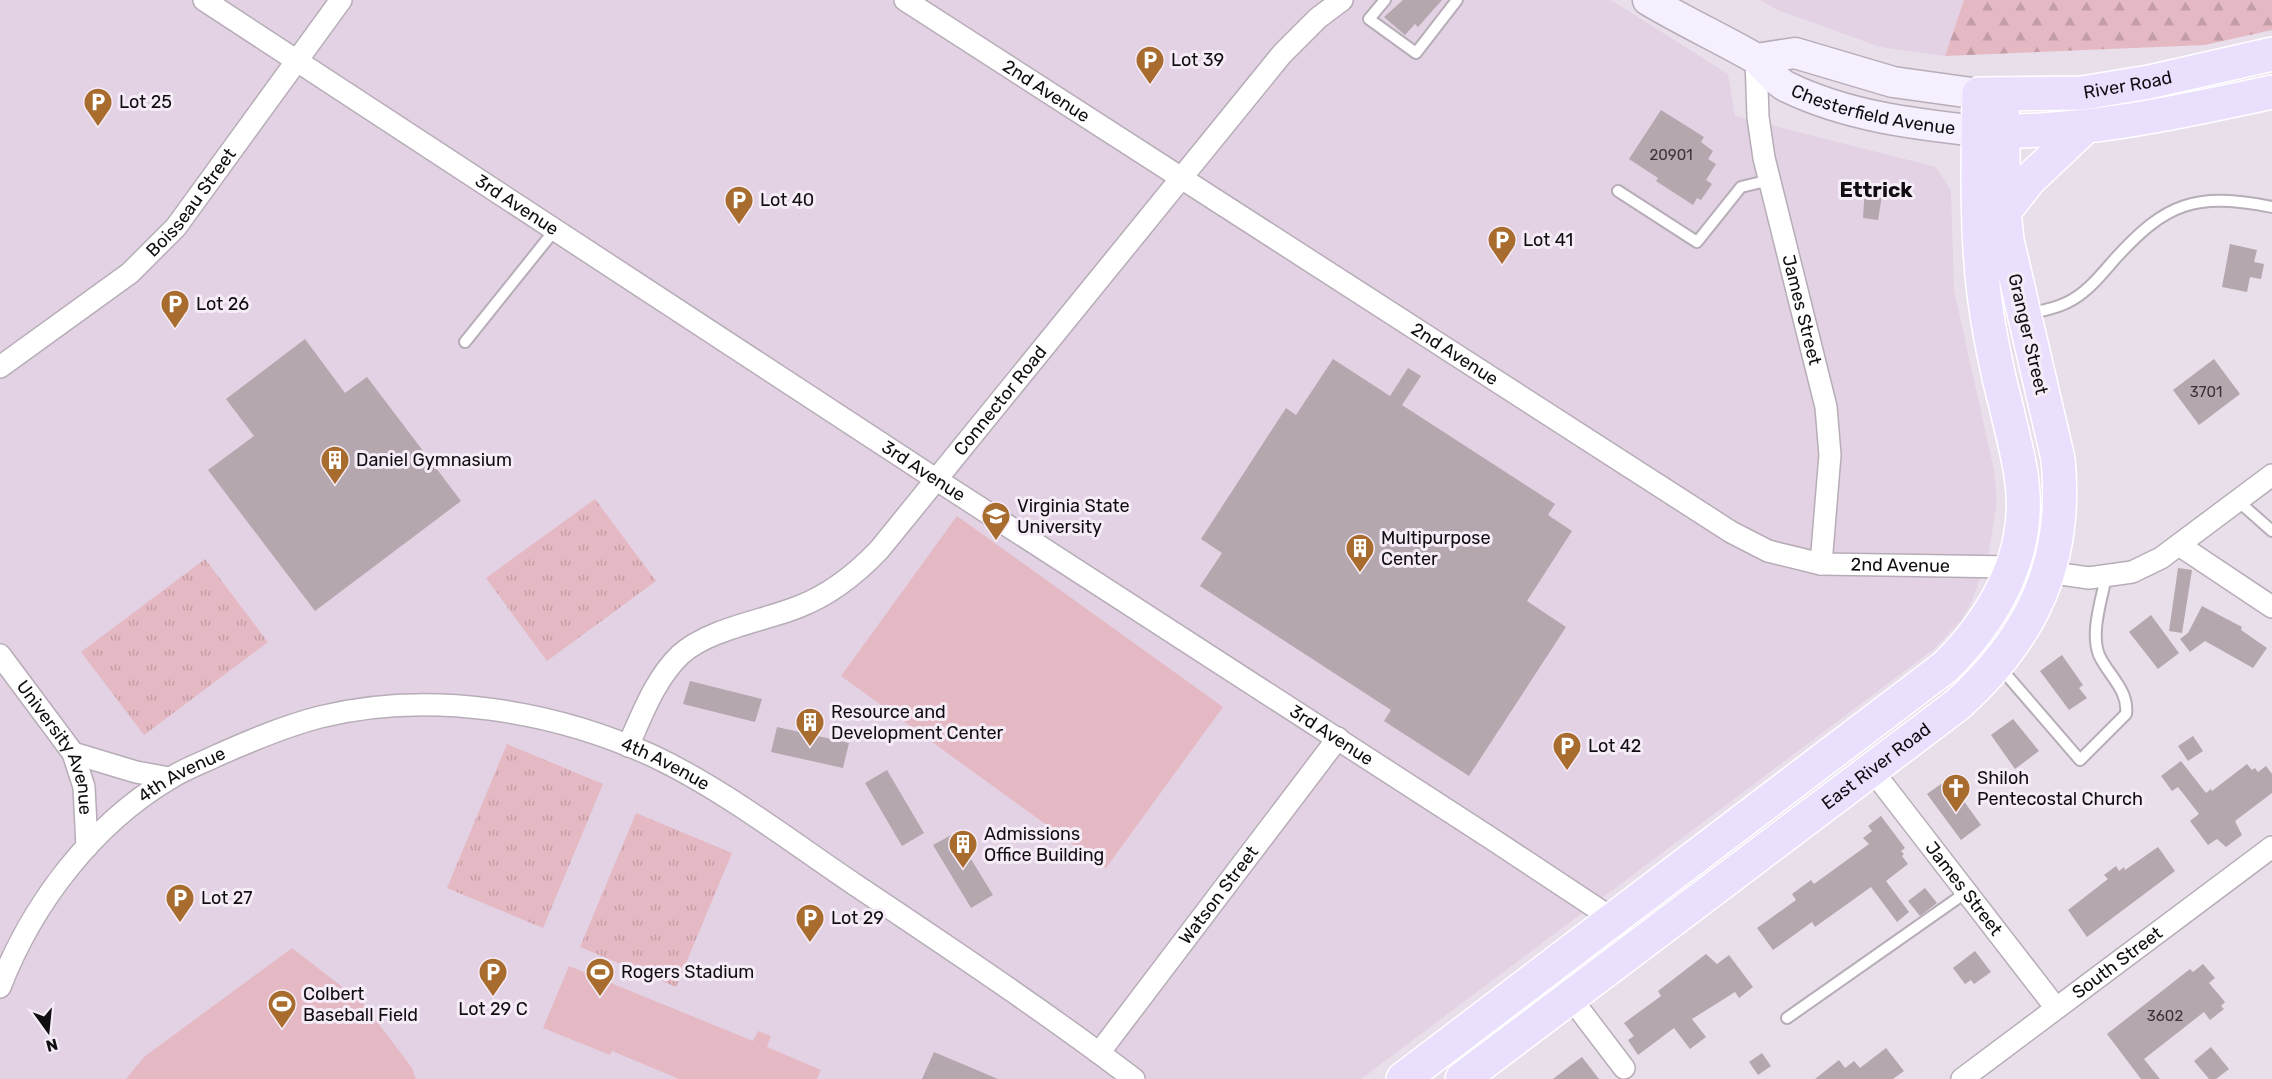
<svg xmlns="http://www.w3.org/2000/svg" width="2272" height="1079" font-family="Rubik,sans-serif">
  <defs>
    <pattern id="forest-firs" width="22" height="20" patternUnits="userSpaceOnUse" patternTransform="scale(1.5)"><rect width="22" height="20" fill="#e5b9c3"/><path d="M5 1l3.5 6h-7zM16 11l3.5 6h-7z" fill="#c39ea6"/></pattern>
    <pattern id="park-tufts" width="24" height="20" patternUnits="userSpaceOnUse" patternTransform="scale(1.5)"><rect width="24" height="20" fill="#e5b9c3"/><path d="M3 7l-1-3M5 7V3M7 7l1-3M15 17l-1-3M17 17v-4M19 17l1-3" fill="none" stroke="#c39ea6"/></pattern>
  </defs>
  <rect width="100%" height="100%" fill="#e9dfea"/>
  <!-- built -->
  <path fill="#e2d2e3" d="M 0,0 L 1611,0 L 1728,74 L 1735,116 L 1936,167 L 1951,190 L 1954,290 L 1994,470 L 1997,500 L 1989,553 L 1972,601 L 1962,619 L 1934,649 L 1361,1079 L 0,1079 Z
    M 1760,0 L 1964,0 L 1945,56 L 1880,47 L 1778,10 Z"/>
  <!-- green -->
  <path fill="#e5b9c3" d="M 957,516 L 1223,707 L 1106,868 L 841,676 Z
    M 292,948 L 363,1003 L 412,1068 L 416,1079 L 126,1079 L 144,1057 Z
    M 569,966 L 753,1041 L 758,1031 L 771,1036 L 767,1047 L 821,1070 L 817,1079 L 679,1079 L 612,1051 L 610,1055 L 543,1028 Z"/>
  <!-- forest -->
  <path fill="url(#forest-firs)" d="M 1964,0 L 2272,0 L 2272,30 L 2205,45 L 1945,56 Z"/>
  <!-- park -->
  <path fill="url(#park-tufts)" d="M 595,499 L 656,581 L 547,661 L 486,578 Z
    M 205,559 L 268,642 L 144,735 L 81,652 Z
    M 507,744 L 603,784 L 543,928 L 447,888 Z
    M 636,813 L 732,853 L 676,987 L 580,947 Z"/>
  <!-- building -->
  <path fill="#b4a7ae" d="M 1403,0 L 1442,0 L 1418,27 L 1415,24 L 1405,35 L 1384,17 Z
    M 1661,110 L 1704,137 L 1701,142 L 1713,151 L 1708,159 L 1716,164 L 1706,180 L 1712,184 L 1701,200 L 1697,198 L 1693,205 L 1656,181 L 1658,178 L 1629,159 Z
    M 1865,186 L 1883,189 L 1878,220 L 1863,218 Z
    M 2230,244 L 2257,250 L 2254,262 L 2264,264 L 2261,279 L 2250,277 L 2247,292 L 2222,287 Z
    M 305,339 L 345,393 L 367,377 L 461,501 L 315,611 L 208,470 L 254,436 L 226,399 Z
    M 1333,359 L 1390,396 L 1408,368 L 1421,376 L 1402,405 L 1555,504 L 1548,515 L 1572,531 L 1527,601 L 1566,627 L 1469,776 L 1384,721 L 1391,710 L 1200,586 L 1222,553 L 1201,539 L 1286,408 L 1296,415 Z
    M 2214,359 L 2240,394 L 2199,425 L 2173,390 Z
    M 2178,568 L 2192,570 L 2182,633 L 2169,631 Z
    M 2202,606 L 2242,627 L 2241,630 L 2267,648 L 2253,668 L 2205,641 L 2190,652 L 2180,639 L 2188,633 Z
    M 2151,615 L 2179,653 L 2158,669 L 2129,632 Z
    M 2062,655 L 2083,685 L 2079,688 L 2087,698 L 2069,710 L 2040,671 Z
    M 690,681 L 762,699 L 755,722 L 683,704 Z
    M 2013,719 L 2039,751 L 2015,769 L 1991,735 Z
    M 777,727 L 849,743 L 843,768 L 771,752 Z
    M 2193,736 L 2203,751 L 2188,761 L 2178,746 Z
    M 2181,761 L 2206,793 L 2211,789 L 2212,791 L 2247,764 L 2252,770 L 2255,768 L 2258,772 L 2266,766 L 2272,774 L 2272,793 L 2235,821 L 2242,835 L 2226,847 L 2217,839 L 2208,845 L 2190,821 L 2199,814 L 2178,787 L 2172,791 L 2161,776 Z
    M 887,770 L 924,833 L 902,846 L 865,783 Z
    M 1948,779 L 1981,825 L 1961,840 L 1927,794 Z
    M 1881,816 L 1905,848 L 1901,851 L 1904,854 L 1902,856 L 1908,864 L 1886,881 L 1909,912 L 1897,922 L 1871,887 L 1815,927 L 1812,922 L 1773,950 L 1757,928 L 1796,900 L 1792,894 L 1811,880 L 1814,884 L 1869,844 L 1863,838 L 1872,831 L 1868,826 Z
    M 955,833 L 993,895 L 971,908 L 933,845 Z
    M 2158,847 L 2175,871 L 2087,937 L 2068,910 L 2108,879 L 2104,875 L 2116,866 L 2119,871 L 2124,867 L 2125,870 Z
    M 1925,888 L 1937,903 L 1920,916 L 1908,901 Z
    M 1975,951 L 1991,972 L 1974,984 L 1971,980 L 1965,984 L 1953,968 Z
    M 1706,954 L 1717,964 L 1729,955 L 1753,987 L 1739,998 L 1735,992 L 1692,1019 L 1706,1037 L 1690,1049 L 1674,1028 L 1638,1055 L 1628,1040 L 1634,1036 L 1624,1023 L 1661,996 L 1658,991 Z
    M 2203,964 L 2215,978 L 2209,983 L 2225,1002 L 2221,1006 L 2224,1009 L 2210,1020 L 2204,1012 L 2144,1059 L 2160,1079 L 2141,1079 L 2107,1034 L 2190,969 L 2193,972 Z
    M 2211,1047 L 2229,1069 L 2216,1079 L 2209,1079 L 2194,1061 Z
    M 1886,1048 L 1904,1071 L 1893,1079 L 1815,1079 L 1839,1060 L 1845,1068 L 1854,1061 L 1860,1068 Z
    M 934,1052 L 998,1079 L 922,1079 Z
    M 1762,1053 L 1771,1066 L 1758,1075 L 1749,1062 Z
    M 1582,1057 L 1599,1079 L 1553,1079 L 1571,1065 Z"/>
  <g fill="none" stroke-linecap="round" stroke-linejoin="round">
    <!-- lane casing -->
    <g stroke="#b7adb8" stroke-width="14">
      <path id="lane" d="M 1385,0 L 1369,19 L 1416,53 L 1457,0
        M 1618,191 L 1697,242 L 1741,187 L 1770,180
        M 2027,314 C 2040,311 2054,309 2066,303 C 2086,294 2100,276 2114,260 C 2166,202 2196,192 2272,207
        M 465,342 L 554,231
        M 2238,501 L 2272,531
        M 1998,665 L 2080,760 L 2126,714 C 2129,690 2108,675 2099,655 C 2090,632 2102,599 2106,576
        M 1787,1018 L 1968,891"/>
    </g>
    <!-- street casing -->
    <g stroke="#b7adb8" stroke-width="24">
      <g id="street">
        <path id="s1" d="M 204,0 L 937,480 L 1489,837 L 1613,919 L 1637,947"/>
        <path id="s2" d="M 905,0 L 1731,532 L 1768,551 L 1821,564 L 2012,567 L 2089,578 L 2132,572 L 2161,558 L 2272,475"/>
        <path id="s3" d="M 1756,59 L 1758,117 L 1764,158 L 1826,407 L 1830,455 L 1821,564"/>
        <path id="s4" d="M 0,367 L 130,273 L 176,227 L 341,0"/>
        <path d="M 2179,545 L 2272,607"/>
        <path id="s5" d="M 0,655 L 73,753 L 84,787 L 87,847"/>
        <path id="s6" d="M 628,746 C 642,715 655,679 680,655 C 708,629 763,621 798,607 C 830,595 856,574 879,550 L 1282,54 L 1318,18 L 1342,0"/>
        <path d="M 73,753 L 136,772 L 169,778"/>
        <path id="s7" d="M 1872,770 L 2056,1008"/>
        <path id="s8" d="M 0,987 C 32,904 92,825 169,779 C 184,769 202,763 218,755 C 252,740 285,726 320,717 C 429,690 552,710 653,756 C 723,789 790,841 854,884 C 948,947 1043,1010 1134,1079"/>
        <path d="M 1570,997 L 1624,1068"/>
        <path id="s9" d="M 1099,1053 L 1338,738"/>
        <path id="s10" d="M 1962,1079 L 2272,847"/>
      </g>
    </g>
    <!-- secondary casing -->
    <g stroke="#b7adb8" stroke-width="33">
      <g id="secondary">
        <path id="s11" d="M 1648,0 C 1683,21 1718,37 1753,57 C 1766,65 1774,81 1787,87 C 1847,116 1913,124 1978,131"/>
        <path d="M 1756,59 L 1795,53 L 1893,82 L 1979,94"/>
      </g>
    </g>
    <!-- primary casing -->
    <g stroke="#fff" stroke-width="36">
      <g id="primary">
        <path d="M 1980,131 C 2080,134 2175,113 2272,92"/>
        <path d="M 2004,212 L 2029,180 L 2084,128"/>
        <path id="s12" d="M 1403,1079 L 1945,667 C 1991,622 2027,561 2023,495 C 2022,466 2013,438 2007,410 C 1997,372 1989,333 1984,294 C 1976,228 1978,160 1979,94 L 2082,93 L 2149,82 L 2272,54"/>
        <path id="s13" d="M 1462,1079 L 1957,705 C 2033,637 2068,561 2058,459 L 2007,240 L 2004,212 L 2002,94"/>
      </g>
    </g>
    <!-- lane -->
    <use href="#lane" stroke="#fff" stroke-width="10"/>
    <!-- street -->
    <use href="#street" stroke="#fff" stroke-width="21"/>
    <!-- secondary -->
    <use href="#secondary" stroke="#f5effe" stroke-width="30"/>
    <!-- primary -->
    <use href="#primary" stroke="#ebdffe" stroke-width="33"/>
  </g>
  <!-- icons -->
  <defs>
    <g id="parking-pin" transform="scale(1.5)"><path d="M0 17L-7.5 6A9.5 9.5 0 1 1 7.5 6Z" fill="#a86c2e" stroke="#f6ecf7"/><path d="M-3.5-5.5H1a3.5 3.5 0 0 1 0 7H-1V5.5H-3.5ZM-1-3.4V-.6H.8a1.4 1.4 0 0 0 0-2.8Z" fill="#fff"/></g>
    <g id="building-pin" transform="scale(1.5)"><path d="M0 17L-7.5 6A9.5 9.5 0 1 1 7.5 6Z" fill="#a86c2e" stroke="#f6ecf7"/><path d="M-4-6H4V6H1V3H-1V6H-4ZM-2.5-4.3h1.7v1.8h-1.7ZM.8-4.3h1.7v1.8H.8ZM-2.5-1h1.7V.8h-1.7ZM.8-1h1.7V.8H.8Z" fill="#fff"/></g>
    <g id="university-pin" transform="scale(1.5)"><path d="M0 17L-7.5 6A9.5 9.5 0 1 1 7.5 6Z" fill="#a86c2e" stroke="#f6ecf7"/><path d="M0-5L7-2L0 1L-7-2ZM-4 1L0 2.5L4 1V4Q0 6-4 4Z" fill="#fff"/></g>
    <g id="church-pin" transform="scale(1.5)"><path d="M0 17L-7.5 6A9.5 9.5 0 1 1 7.5 6Z" fill="#a86c2e" stroke="#f6ecf7"/><path d="M-1.2-6h2.4v3.5h3.3v2.4h-3.3V6h-2.4V-.1h-3.3v-2.4h3.3Z" fill="#fff"/></g>
    <g id="stadium-pin" transform="scale(1.5)"><path d="M0 17L-7.5 6A9.5 9.5 0 1 1 7.5 6Z" fill="#a86c2e" stroke="#f6ecf7"/><path d="M0-5a6.5 5 0 1 0 0 10a6.5 5 0 1 0 0-10ZM-3.5-1.8h7v3.6h-7Z" fill="#fff"/></g>
  </defs>
  <g fill-rule="evenodd">
    <use href="#parking-pin" x="1150" y="60"/>
    <use href="#parking-pin" x="98" y="102"/>
    <use href="#parking-pin" x="739" y="200"/>
    <use href="#parking-pin" x="1502" y="240"/>
    <use href="#parking-pin" x="175" y="304"/>
    <use href="#building-pin" x="335" y="460"/>
    <use href="#university-pin" x="996" y="516"/>
    <use href="#building-pin" x="1360" y="548"/>
    <use href="#building-pin" x="810" y="722"/>
    <use href="#parking-pin" x="1567" y="746"/>
    <use href="#church-pin" x="1956" y="788"/>
    <use href="#building-pin" x="963" y="844"/>
    <use href="#parking-pin" x="180" y="898"/>
    <use href="#parking-pin" x="810" y="918"/>
    <use href="#parking-pin" x="493" y="972"/>
    <use href="#stadium-pin" x="600" y="972"/>
    <use href="#stadium-pin" x="282" y="1004"/>
  </g>
  <g text-anchor="middle" dominant-baseline="central" stroke-width="6" stroke-linejoin="round" paint-order="stroke">
    <!-- number labels -->
    <g font-size="15" fill="#3a3439">
      <text x="1671" y="155">20901</text>
      <text x="2206" y="392">3701</text>
      <text x="2165" y="1016">3602</text>
    </g>
    <!-- poi labels -->
    <g font-size="18" fill="#110e12" stroke="#f6ecf7" text-anchor="start">
      <text x="1171" y="60">Lot 39</text>
      <text x="119" y="102">Lot 25</text>
      <text x="760" y="200">Lot 40</text>
      <text x="1523" y="240">Lot 41</text>
      <text x="196" y="304">Lot 26</text>
      <text x="356" y="460">Daniel Gymnasium</text>
      <text x="1017" y="506">Virginia State<tspan x="1017" dy="21">University</tspan></text>
      <text x="1381" y="538">Multipurpose<tspan x="1381" dy="21">Center</tspan></text>
      <text x="831" y="712">Resource and<tspan x="831" dy="21">Development Center</tspan></text>
      <text x="1588" y="746">Lot 42</text>
      <text x="1977" y="778">Shiloh<tspan x="1977" dy="21">Pentecostal Church</tspan></text>
      <text x="984" y="834">Admissions<tspan x="984" dy="21">Office Building</tspan></text>
      <text x="201" y="898">Lot 27</text>
      <text x="831" y="918">Lot 29</text>
      <text x="621" y="972">Rogers Stadium</text>
      <text x="303" y="994">Colbert<tspan x="303" dy="21">Baseball Field</tspan></text>
      <text x="493" y="1009" text-anchor="middle">Lot 29 C</text>
    </g>
    <!-- street labels -->
    <g font-size="18" fill="#110e12" stroke="#f6ecf7">
      <text stroke="none"><textPath href="#s12" startOffset="1430">River Road</textPath></text>
      <text stroke="none"><textPath href="#s2" startOffset="168">2nd Avenue</textPath></text>
      <text stroke="none"><textPath href="#s11" startOffset="255">Chesterfield Avenue</textPath></text>
      <text stroke="none"><textPath href="#s4" startOffset="254">Boisseau Street</textPath></text>
      <text stroke="none"><textPath href="#s1" startOffset="374">3rd Avenue</textPath></text>
      <text stroke="none"><textPath href="#s3" startOffset="256">James Street</textPath></text>
      <text transform="translate(2028 334) rotate(77)">Granger Street</text>
      <text stroke="none"><textPath href="#s2" startOffset="654">2nd Avenue</textPath></text>
      <text stroke="none"><textPath href="#s6" startOffset="526">Connector Road</textPath></text>
      <text stroke="none"><textPath href="#s1" startOffset="860">3rd Avenue</textPath></text>
      <text stroke="none"><textPath href="#s2" startOffset="1158">2nd Avenue</textPath></text>
      <text stroke="none"><textPath href="#s1" startOffset="1346">3rd Avenue</textPath></text>
      <text stroke="none"><textPath href="#s5" startOffset="110">University Avenue</textPath></text>
      <text stroke="none"><textPath href="#s8" startOffset="792">4th Avenue</textPath></text>
      <text stroke="none"><textPath href="#s13" startOffset="519">East River Road</textPath></text>
      <text stroke="none"><textPath href="#s8" startOffset="286">4th Avenue</textPath></text>
      <text stroke="none"><textPath href="#s7" startOffset="150">James Street</textPath></text>
      <text stroke="none"><textPath href="#s9" startOffset="198">Watson Street</textPath></text>
      <text stroke="none"><textPath href="#s10" startOffset="194">South Street</textPath></text>
    </g>
    <!-- quarter labels -->
    <g font-size="21" font-weight="bold" fill="#110e12" stroke="#f6ecf7">
      <text x="1876" y="189">Ettrick</text>
    </g>
  </g>
  <!-- north arrow -->
  <g transform="translate(48 1031) rotate(165)" stroke="#f6ecf7" stroke-width="4.5" paint-order="stroke">
  <path d="M0-4.5L10 22L0 15L-10 22Z" fill="#110e12"/>
  <text y="-9" font-size="16" font-weight="bold" text-anchor="middle" fill="#110e12">N</text>
  </g>
</svg>
